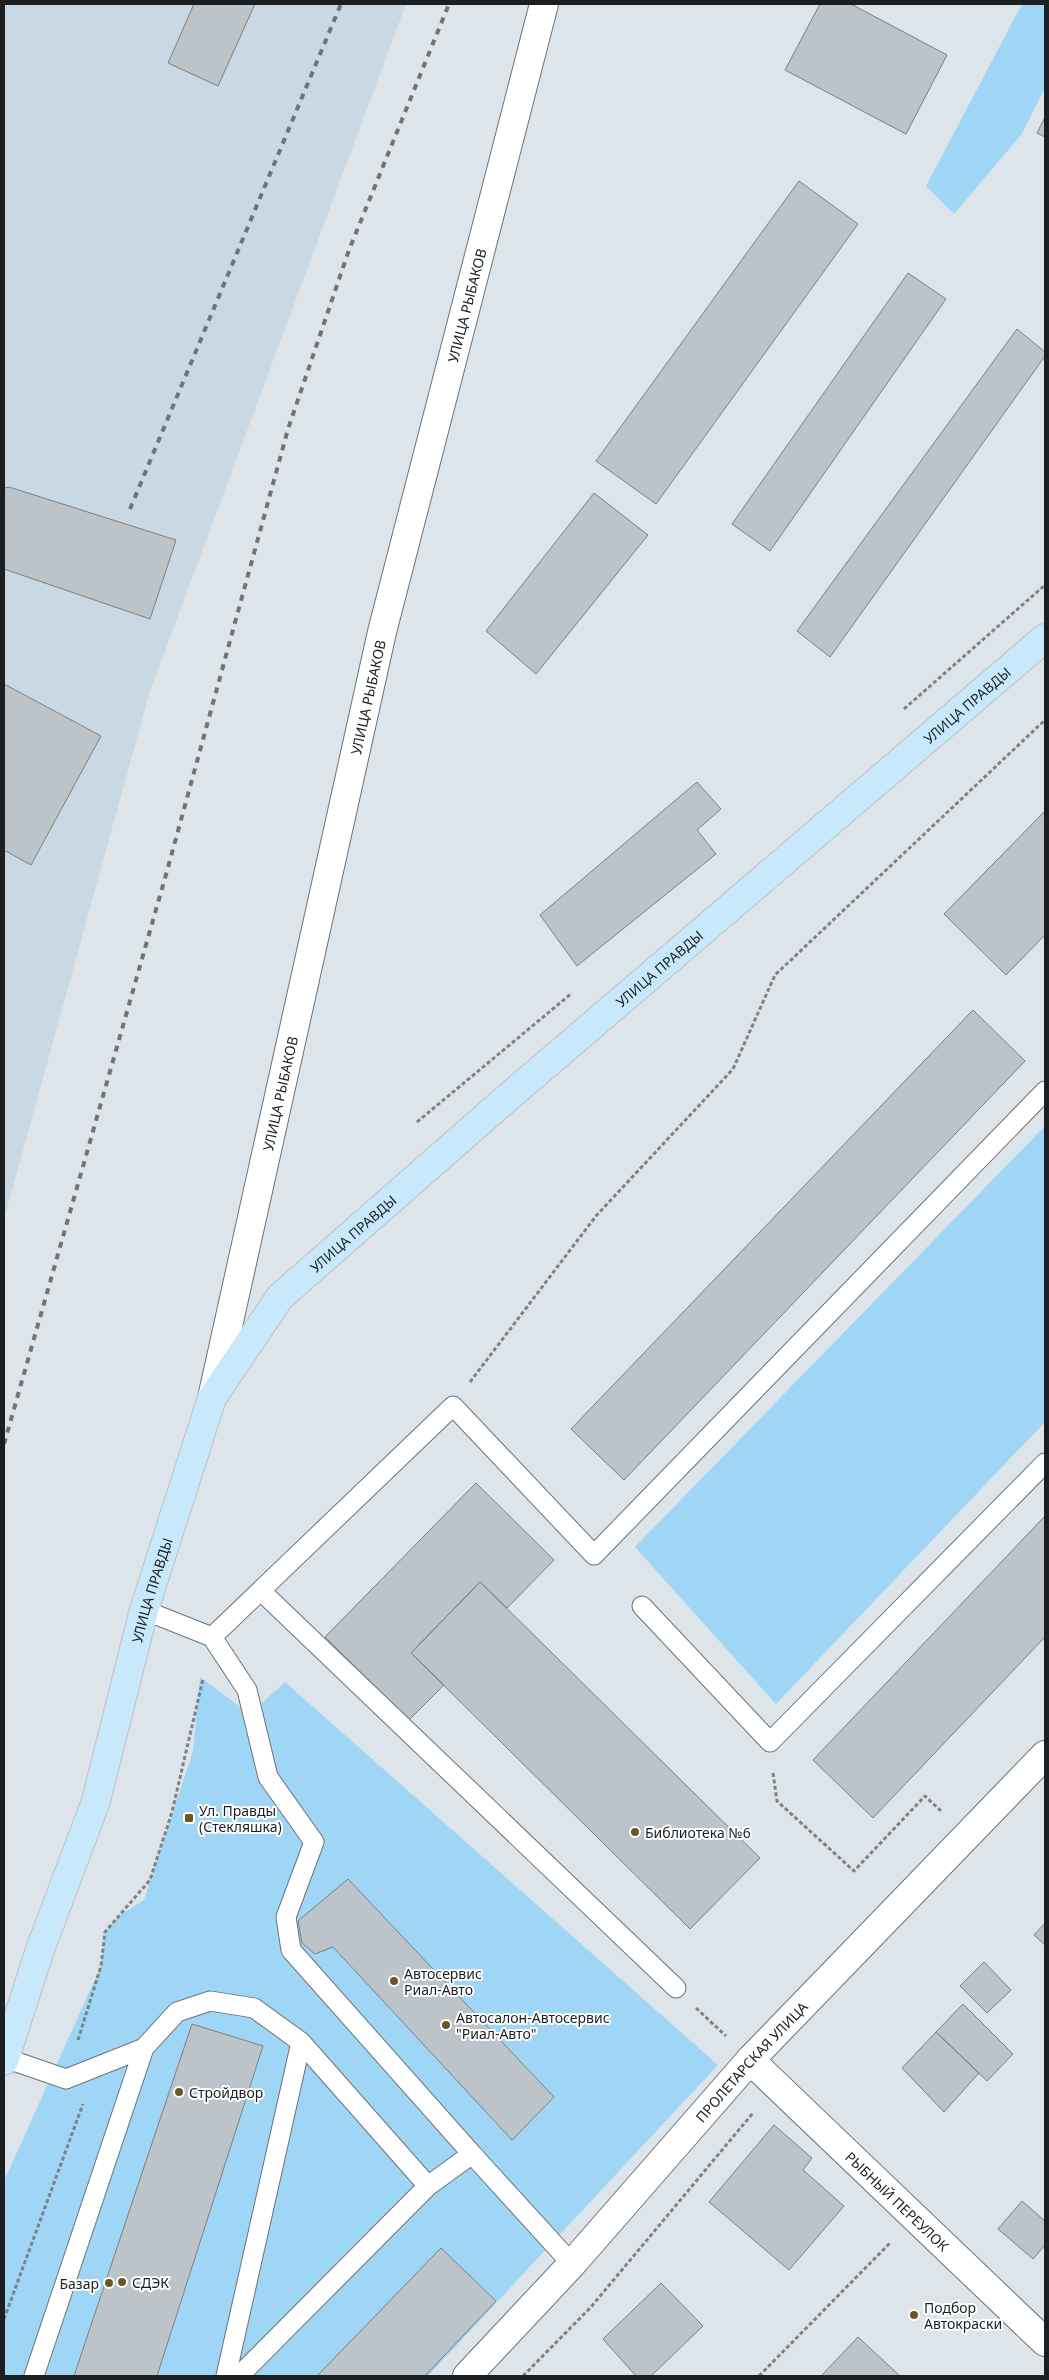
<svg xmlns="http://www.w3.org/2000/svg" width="1049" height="2380" font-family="'Noto Sans',sans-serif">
  <rect width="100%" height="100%" fill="#dde5eb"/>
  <!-- built -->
  <path fill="#c9d8e2" d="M 4,4 L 406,4 L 150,691 L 4,1219 Z"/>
  <!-- green -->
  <path fill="#9fd6f5" d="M 1022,4 L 1045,4 L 1045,88 L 1021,135 L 954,214 L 926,186 Z
    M 1045,1126 L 1045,1422 L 776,1704 L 635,1547 Z
    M 200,1677 L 250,1714 L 285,1682 L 718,2065 L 428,2376 L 4,2376 L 4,2181 L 101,1966 L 105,1932 L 122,1914 L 144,1900 L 193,1751 Z"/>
  <!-- building -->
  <path fill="#bcc4ca" stroke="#788085" d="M 194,4 L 255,4 L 218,86 L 168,63 Z
    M 820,4 L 851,4 L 947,55 L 906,134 L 785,70 Z
    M 1045,117 L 1045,137 L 1037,133 Z
    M 799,181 L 858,224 L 656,504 L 596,461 Z
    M 908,273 L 946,299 L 770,551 L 732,524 Z
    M 1017,329 L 1045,352 L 1045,356 L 830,657 L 797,631 Z
    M 9,487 L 176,540 L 150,619 L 4,569 L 4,488 Z
    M 594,493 L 648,535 L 536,674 L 486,631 Z
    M 4,684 L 101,736 L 31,865 L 4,850 Z
    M 697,782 L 721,809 L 697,830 L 716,854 L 577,966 L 540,915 Z
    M 1045,811 L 1045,935 L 1006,975 L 944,914 Z
    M 973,1010 L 1025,1061 L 624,1480 L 571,1429 Z
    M 476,1483 L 554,1560 L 507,1608 L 480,1582 L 411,1653 L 444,1685 L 409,1720 L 325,1637 Z
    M 1045,1516 L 1045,1637 L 873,1818 L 813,1760 Z
    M 480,1582 L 760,1858 L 690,1929 L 411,1653 Z
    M 348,1879 L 554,2097 L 512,2140 L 333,1947 L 315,1954 L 302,1943 L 298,1921 Z
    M 1045,1923 L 1045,1945 L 1034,1935 Z
    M 984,1962 L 1011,1990 L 987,2013 L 960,1986 Z
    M 963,2004 L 1013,2054 L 987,2081 L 936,2032 Z
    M 192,2024 L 263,2046 L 157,2376 L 74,2376 Z
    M 936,2032 L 979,2073 L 944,2112 L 902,2068 Z
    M 774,2125 L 812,2158 L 803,2170 L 844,2206 L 789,2270 L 709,2202 Z
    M 1022,2201 L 1045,2221 L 1045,2245 L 1033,2259 L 998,2229 Z
    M 441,2248 L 496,2301 L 425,2376 L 317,2376 Z
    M 661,2283 L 703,2326 L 651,2376 L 636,2376 L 603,2339 Z
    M 858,2337 L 900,2376 L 821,2376 Z"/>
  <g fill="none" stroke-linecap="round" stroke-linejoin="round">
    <!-- service casing -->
    <g stroke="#6b7378" stroke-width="21">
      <path id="service" d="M 261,1591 L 676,1988
        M 642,1606 L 770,1742 L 1045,1463
        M 144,1610 L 212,1637 L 247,1690 L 268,1777 L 314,1842 L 286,1917 L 291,1950 L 472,2154
        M 212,1637 L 453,1406 L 594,1555 L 1045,1091
        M 5,2058 L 66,2079 L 144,2048
        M 34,2376 L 144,2048 L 177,2012 L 210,2001 L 254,2008 L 301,2042 L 428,2186 L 472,2154 L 572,2264
        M 226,2376 L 301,2042
        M 239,2376 L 428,2186"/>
    </g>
    <!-- minor casing -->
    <g stroke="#6b7378" stroke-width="30">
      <g id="minor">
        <path id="s1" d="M 212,1398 L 382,632 L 544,4"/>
        <path id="s2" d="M 750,2060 L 1045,2342"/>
        <path id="s3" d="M 467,2376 L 572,2264 L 750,2060 L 1045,1755"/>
      </g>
    </g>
    <!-- primary casing -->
    <g stroke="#bfc0c1" stroke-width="30">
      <g id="primary">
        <path id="s4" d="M 4,2061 L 40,1950 L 96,1801 L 144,1610 L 212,1398 L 280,1297 L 506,1099 L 1045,638"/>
      </g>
    </g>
    <!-- path -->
    <path stroke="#7d8286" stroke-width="3" stroke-dasharray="4 2.5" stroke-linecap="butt" d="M 904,709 L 1045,585
      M 417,1122 L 572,993
      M 470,1382 L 596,1216 L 733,1069 L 775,975 L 1045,720
      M 773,1773 L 777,1801 L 854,1871 L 925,1796 L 941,1811
      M 696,2008 L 726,2036
      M 78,2040 L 101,1966 L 105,1932 L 150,1880 L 172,1812 L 203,1679
      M 4,2319 L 83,2104
      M 523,2376 L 591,2307 L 753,2113
      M 759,2376 L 890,2243"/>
    <!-- service -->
    <use href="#service" stroke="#fff" stroke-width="19"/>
    <!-- minor -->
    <use href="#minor" stroke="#fff" stroke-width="28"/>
    <!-- primary -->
    <use href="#primary" stroke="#c8e9fc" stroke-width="28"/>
    <!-- rail -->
    <path stroke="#6f7478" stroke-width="4" stroke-dasharray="6 6" stroke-linecap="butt" d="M 130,509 L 341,4
      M 4,1444 L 167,871 L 288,429 L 349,250 L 449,4"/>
  </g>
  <!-- markers -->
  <g fill="#6c5525" stroke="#fff" stroke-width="2">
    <rect x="184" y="1813" width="10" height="10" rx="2.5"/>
    <circle cx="635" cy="1832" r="5"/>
    <circle cx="394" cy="1981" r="5"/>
    <circle cx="446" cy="2025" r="5"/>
    <circle cx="179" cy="2092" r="5"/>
    <circle cx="122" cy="2282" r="5"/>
    <circle cx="109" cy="2283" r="5"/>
    <circle cx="914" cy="2315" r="5"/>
  </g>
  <g text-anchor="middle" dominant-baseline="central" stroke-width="4" stroke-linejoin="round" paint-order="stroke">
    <!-- street labels -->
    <g font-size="14" fill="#1c1f21" stroke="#fff">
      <text stroke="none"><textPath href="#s1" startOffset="1122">УЛИЦА РЫБАКОВ</textPath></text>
      <text stroke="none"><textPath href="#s1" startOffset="718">УЛИЦА РЫБАКОВ</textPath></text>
      <text stroke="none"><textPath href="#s4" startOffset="1724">УЛИЦА ПРАВДЫ</textPath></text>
      <text stroke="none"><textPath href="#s4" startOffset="1319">УЛИЦА ПРАВДЫ</textPath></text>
      <text stroke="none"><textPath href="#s1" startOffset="312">УЛИЦА РЫБАКОВ</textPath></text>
      <text stroke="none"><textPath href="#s4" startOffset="914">УЛИЦА ПРАВДЫ</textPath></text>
      <text stroke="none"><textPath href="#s4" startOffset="494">УЛИЦА ПРАВДЫ</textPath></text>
      <text stroke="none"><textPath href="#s3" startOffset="424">ПРОЛЕТАРСКАЯ УЛИЦА</textPath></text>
      <text stroke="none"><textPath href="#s2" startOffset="204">РЫБНЫЙ ПЕРЕУЛОК</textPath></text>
    </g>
    <!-- poi labels -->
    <g font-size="14" fill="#1c1f21" stroke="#fff" text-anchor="start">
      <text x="199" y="1810">Ул. Правды<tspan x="199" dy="16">(Стекляшка)</tspan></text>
      <text x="645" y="1832">Библиотека №6</text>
      <text x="404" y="1973">Автосервис<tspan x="404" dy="16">Риал-Авто</tspan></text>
      <text x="456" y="2017">Автосалон-Автосервис<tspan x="456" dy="16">"Риал-Авто"</tspan></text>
      <text x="189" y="2092">Стройдвор</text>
      <text x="132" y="2282">СДЭК</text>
      <text x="99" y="2283" text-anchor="end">Базар</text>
      <text x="924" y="2307">Подбор<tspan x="924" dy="16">Автокраски</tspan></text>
    </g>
  </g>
  <!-- border -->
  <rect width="1049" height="2380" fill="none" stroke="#1c1f21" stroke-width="10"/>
</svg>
